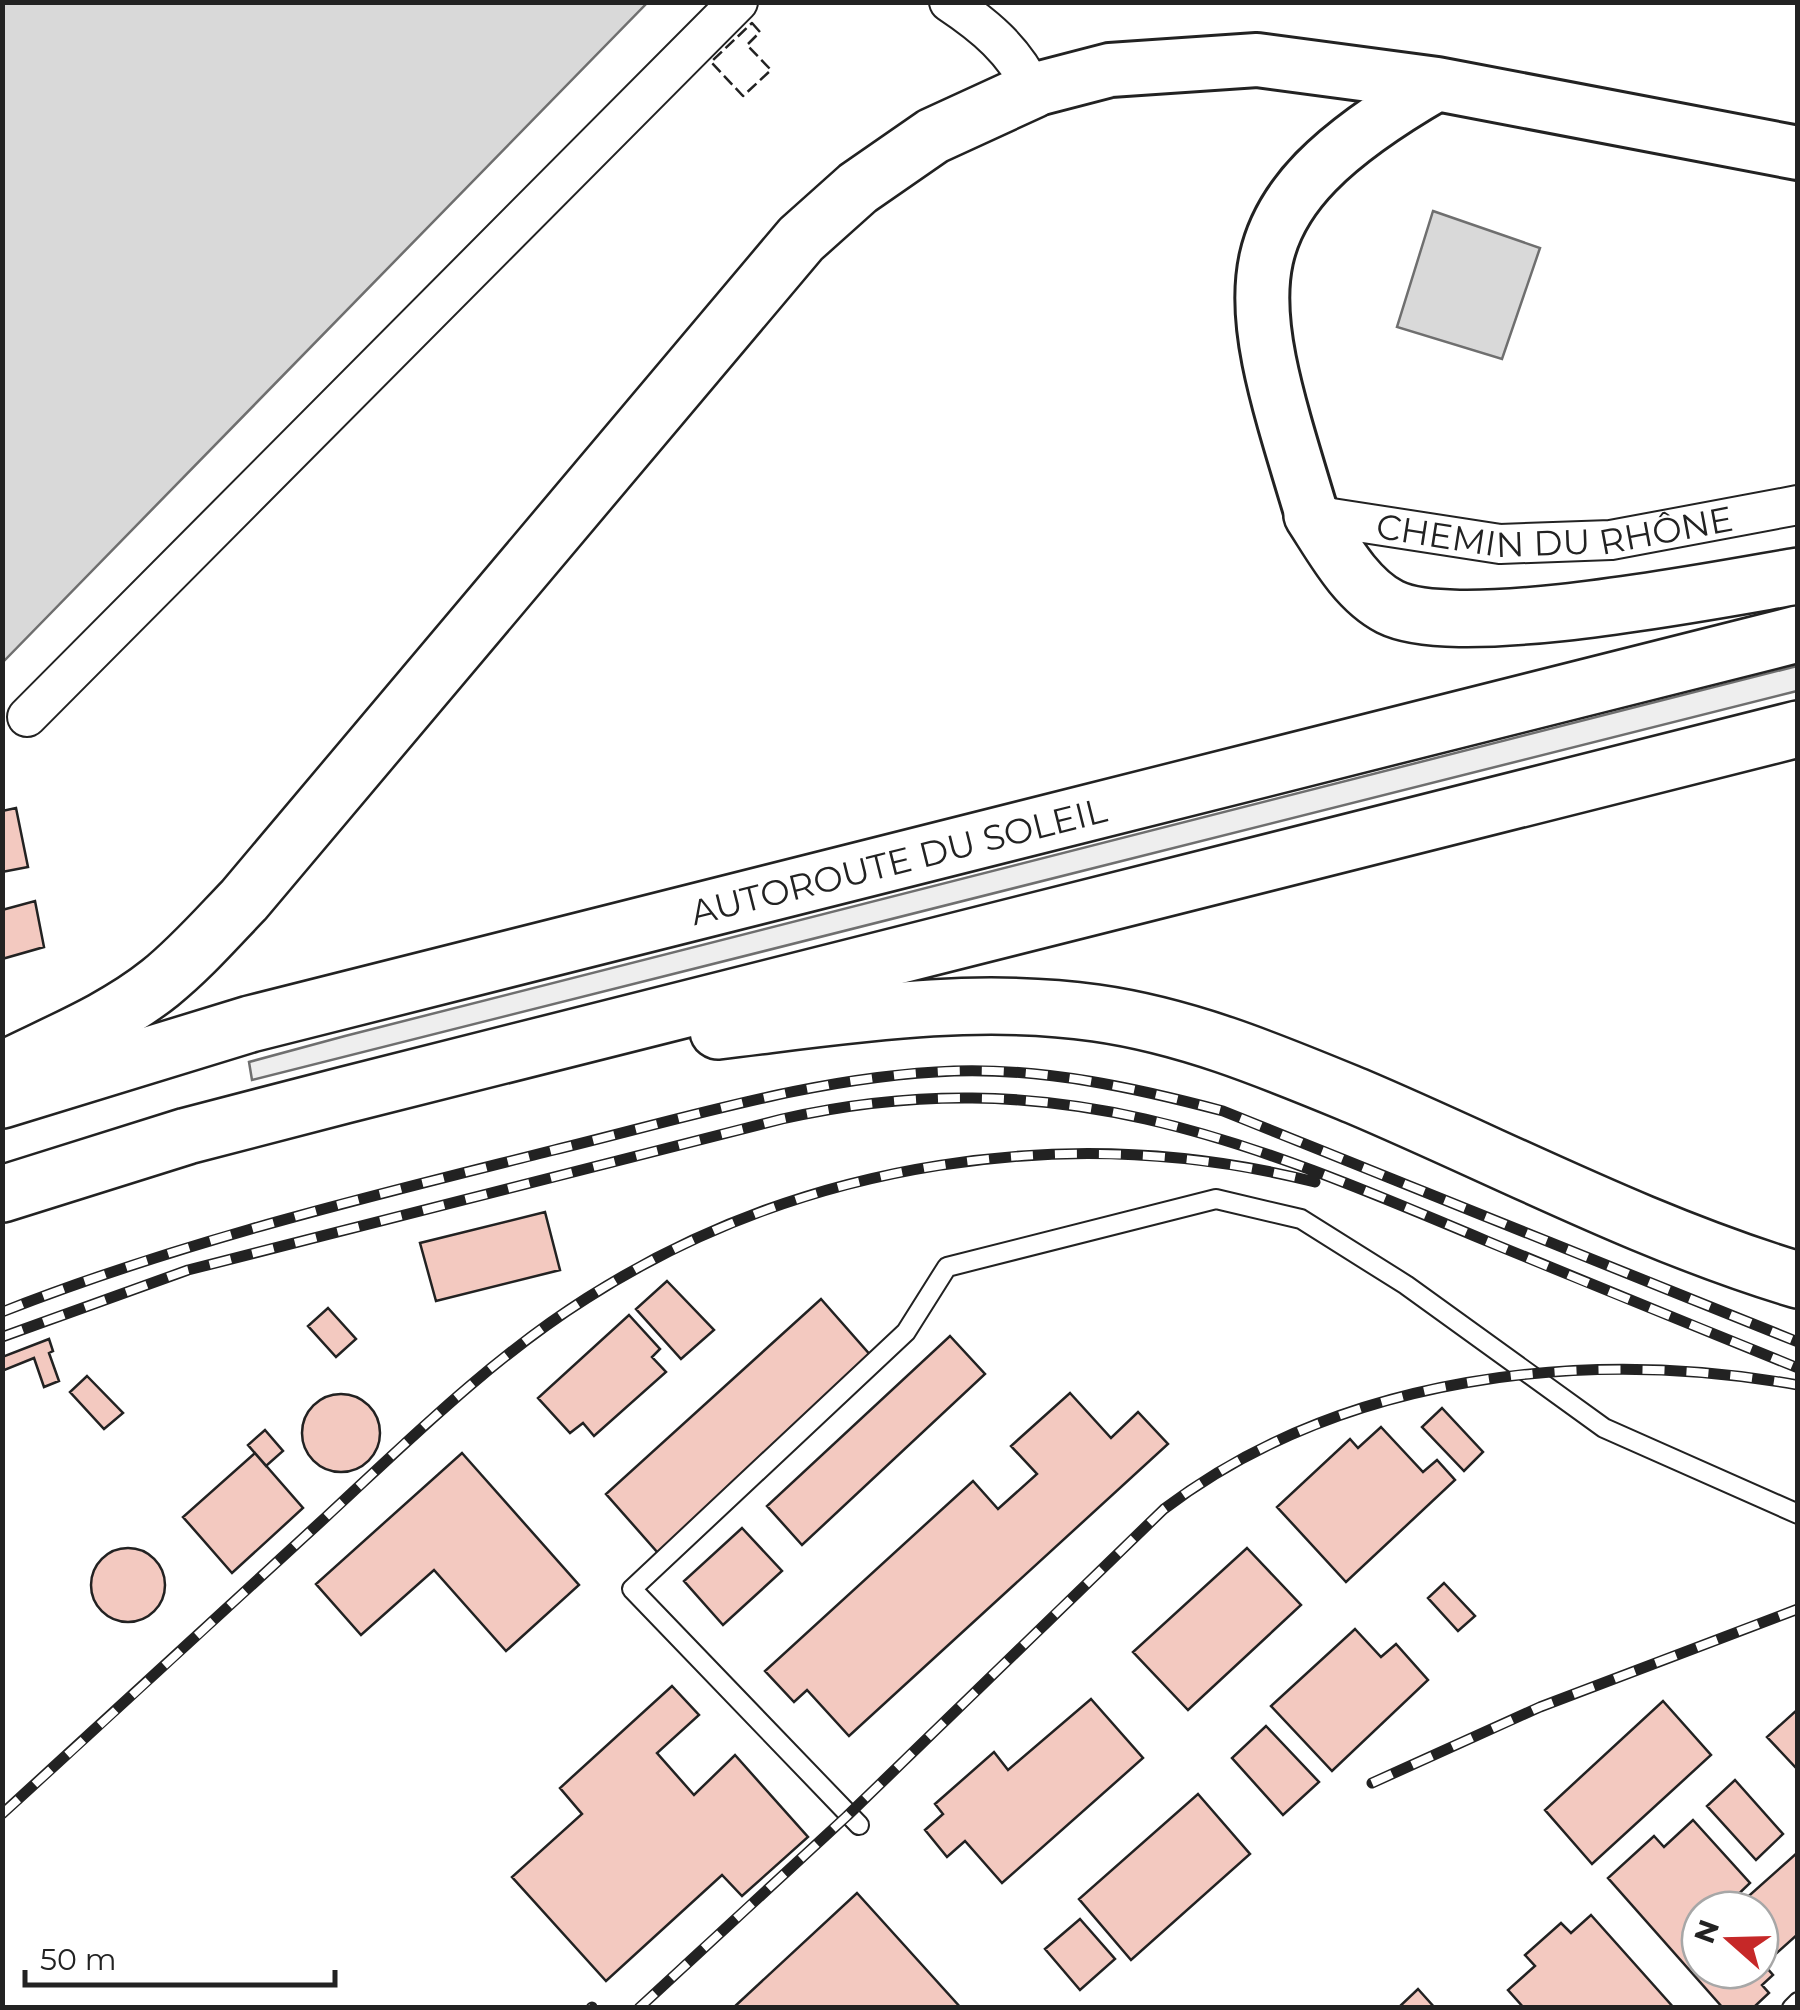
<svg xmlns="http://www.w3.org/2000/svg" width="1800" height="2010" font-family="Montserrat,sans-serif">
  <rect width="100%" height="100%" fill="#fff"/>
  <!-- green -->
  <path fill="#eee" stroke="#6f6f6f" stroke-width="2.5" d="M 1797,666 L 1797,691 L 252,1080 L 249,1062 L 345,1036 Z"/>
  <!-- water -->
  <path fill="#d9d9d9" stroke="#6f6f6f" stroke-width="2.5" d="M 3,2 L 647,3 L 3,662 L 2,3 Z
    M 1433,211 L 1540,248 L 1502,359 L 1397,327 Z"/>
  <!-- building -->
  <path fill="#f3c9c0" stroke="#222" stroke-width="2.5" d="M 16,808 L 28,867 L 2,872 L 2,811 Z
    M 35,901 L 44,947 L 2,959 L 2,910 Z
    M 545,1212 L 560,1270 L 436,1301 L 420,1243 Z
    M 667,1281 L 714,1330 L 681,1359 L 636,1309 Z
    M 821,1299 L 872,1357 L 658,1553 L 606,1494 Z
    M 328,1308 L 356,1339 L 336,1357 L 308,1326 Z
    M 629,1315 L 660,1349 L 652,1357 L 666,1372 L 594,1436 L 583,1423 L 570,1433 L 538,1398 Z
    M 950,1336 L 985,1374 L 802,1545 L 767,1506 Z
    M 49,1339 L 53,1351 L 49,1353 L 59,1381 L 44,1387 L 34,1358 L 2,1371 L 2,1357 Z
    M 87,1376 L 123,1413 L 104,1429 L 70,1392 Z
    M 1070,1393 L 1111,1438 L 1138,1412 L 1168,1444 L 849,1736 L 807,1690 L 794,1702 L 765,1671 L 973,1481 L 998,1509 L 1037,1474 L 1011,1446 Z
    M302 1433a39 39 0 1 1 78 0a39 39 0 1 1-78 0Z
    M 1442,1408 L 1483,1452 L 1464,1471 L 1422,1427 Z
    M 1381,1427 L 1423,1472 L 1437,1460 L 1455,1480 L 1346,1582 L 1277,1507 L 1350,1439 L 1358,1448 Z
    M 265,1430 L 283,1451 L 266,1466 L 248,1445 Z
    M 255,1453 L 303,1508 L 232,1573 L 183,1517 Z
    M 462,1453 L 579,1585 L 506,1651 L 434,1570 L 361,1635 L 316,1584 Z
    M 742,1528 L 782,1571 L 723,1625 L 684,1581 Z
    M91 1585a37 37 0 1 1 74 0a37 37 0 1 1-74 0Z
    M 1247,1548 L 1301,1605 L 1188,1710 L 1133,1652 Z
    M 1444,1583 L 1475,1616 L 1458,1631 L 1428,1598 Z
    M 1355,1629 L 1381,1657 L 1396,1644 L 1428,1680 L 1332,1771 L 1271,1706 Z
    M 672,1686 L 699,1715 L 657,1753 L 694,1795 L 735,1755 L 808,1837 L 742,1896 L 722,1875 L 606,1981 L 512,1877 L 582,1814 L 560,1788 Z
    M 1091,1699 L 1143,1758 L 1002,1883 L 965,1841 L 947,1857 L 925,1830 L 943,1814 L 935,1804 L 994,1752 L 1008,1770 Z
    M 1663,1701 L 1711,1755 L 1592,1864 L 1545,1810 Z
    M 1798,1709 L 1798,1770 L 1767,1737 Z
    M 1266,1726 L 1319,1782 L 1283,1815 L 1232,1758 Z
    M 1735,1780 L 1783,1834 L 1756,1860 L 1707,1806 Z
    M 1198,1794 L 1250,1854 L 1131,1960 L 1079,1899 Z
    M 1693,1820 L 1750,1883 L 1722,1910 L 1700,1910 L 1700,1970 L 1760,1970 L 1760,1960 L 1773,1975 L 1762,1985 L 1769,1993 L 1753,2008 L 1723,2008 L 1608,1878 L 1654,1836 L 1664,1847 Z
    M 1798,1852 L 1798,1934 L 1770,1959 L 1760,1947 L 1760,1910 L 1733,1910 Z
    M 857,1893 L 961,2008 L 733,2008 Z
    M 1591,1915 L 1674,2008 L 1524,2008 L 1508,1990 L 1535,1966 L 1525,1955 L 1561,1923 L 1571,1933 Z
    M 1080,1919 L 1115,1959 L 1080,1990 L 1045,1949 Z
    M 1418,1989 L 1435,2008 L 1398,2008 Z"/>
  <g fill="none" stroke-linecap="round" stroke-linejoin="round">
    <!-- lane casing -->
    <g stroke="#222" stroke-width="22">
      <path id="lane" d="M 859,1825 L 632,1589 L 906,1332 L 947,1267 L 1216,1199 L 1301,1219 L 1406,1285 L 1604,1428 L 1798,1514
        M 1792,2008 L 1798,2002"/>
    </g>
    <!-- street casing -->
    <g stroke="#222" stroke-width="42">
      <g id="street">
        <path d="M 949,2 C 985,26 1014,50 1033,90"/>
        <path id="s1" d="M 1312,515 L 1500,544 L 1611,540 L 1798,505"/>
        <path d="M 27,717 L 738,2"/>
      </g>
    </g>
    <!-- secondary casing -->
    <g stroke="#222" stroke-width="58">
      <path id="secondary" d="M 1033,90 L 1110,70 L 1257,60 L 1437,84 L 1798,153
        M 1312,515 C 1245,293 1212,214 1437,84"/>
    </g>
    <!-- highway casing -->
    <g stroke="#222" stroke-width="60">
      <g id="highway">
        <path d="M 1312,515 C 1333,547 1355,589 1390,607 C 1457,641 1715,590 1798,576"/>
        <path d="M 718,1031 C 844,1016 969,995 1096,1013 C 1188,1026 1271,1061 1356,1096 C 1502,1158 1645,1234 1798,1280"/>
        <path d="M 2,1070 C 56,1043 114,1020 160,983 C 191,958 217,928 244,900 L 801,239 L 858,188 L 933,136 L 1033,90"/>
        <path id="s2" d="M 2,1100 L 250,1024 L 1798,634"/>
        <path d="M 2,1194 L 187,1136 L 345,1095 L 1798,729"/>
      </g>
    </g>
    <!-- lane -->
    <use href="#lane" stroke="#fff" stroke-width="18"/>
    <!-- street -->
    <use href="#street" stroke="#fff" stroke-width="38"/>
    <!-- secondary -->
    <use href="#secondary" stroke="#fff" stroke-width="52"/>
    <!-- highway -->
    <use href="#highway" stroke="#fff" stroke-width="55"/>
    <!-- rail casing -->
    <g stroke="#222" stroke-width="11">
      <path id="rail" d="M 2,1312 C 182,1241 368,1197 554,1150 C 686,1118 818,1076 954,1071 C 1045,1068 1136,1088 1223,1111 L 1798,1342
        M 2,1337 L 188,1270 L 782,1119 C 1052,1058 1245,1139 1489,1242 C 1592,1285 1695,1326 1798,1368
        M 1372,1783 L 1540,1707 L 1798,1609
        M 2,1814 C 111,1715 219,1615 327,1516 C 409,1440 492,1358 587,1298 C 802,1161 1069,1120 1315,1182
        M 591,2008 L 592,2007
        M 639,2008 L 847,1816 L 1164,1509 C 1341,1375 1584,1347 1798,1385"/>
    </g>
    <!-- rail -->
    <use href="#rail" stroke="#fff" stroke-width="8" stroke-dasharray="22" stroke-linecap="butt"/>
    <!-- fence -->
    <path stroke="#222" stroke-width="2.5" stroke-dasharray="12 5" stroke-linecap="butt" d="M 752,23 L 760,32 L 747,45 L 771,70 L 743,96 L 711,62 Z"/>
  </g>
  <g text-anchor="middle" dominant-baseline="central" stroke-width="8" stroke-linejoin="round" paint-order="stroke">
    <!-- street labels -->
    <g font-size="35" fill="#222" stroke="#fff">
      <text stroke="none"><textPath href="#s1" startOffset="245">CHEMIN DU RHÔNE</textPath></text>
      <text stroke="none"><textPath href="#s2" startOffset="928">AUTOROUTE DU SOLEIL</textPath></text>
    </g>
  </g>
  <!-- border -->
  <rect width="1800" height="2010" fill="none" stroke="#222222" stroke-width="10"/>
  <!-- north arrow -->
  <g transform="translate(1730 1940) rotate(290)"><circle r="48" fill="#ffffff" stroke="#a7a7a7" stroke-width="2.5"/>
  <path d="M0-8L18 38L0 25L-18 38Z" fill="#c62828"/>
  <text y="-15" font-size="28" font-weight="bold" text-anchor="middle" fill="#222222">N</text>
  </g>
  <!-- scale -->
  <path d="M25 1970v15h310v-15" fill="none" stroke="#222222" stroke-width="5"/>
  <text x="40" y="1970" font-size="30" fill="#222222" stroke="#ffffff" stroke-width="8" paint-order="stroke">50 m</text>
</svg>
